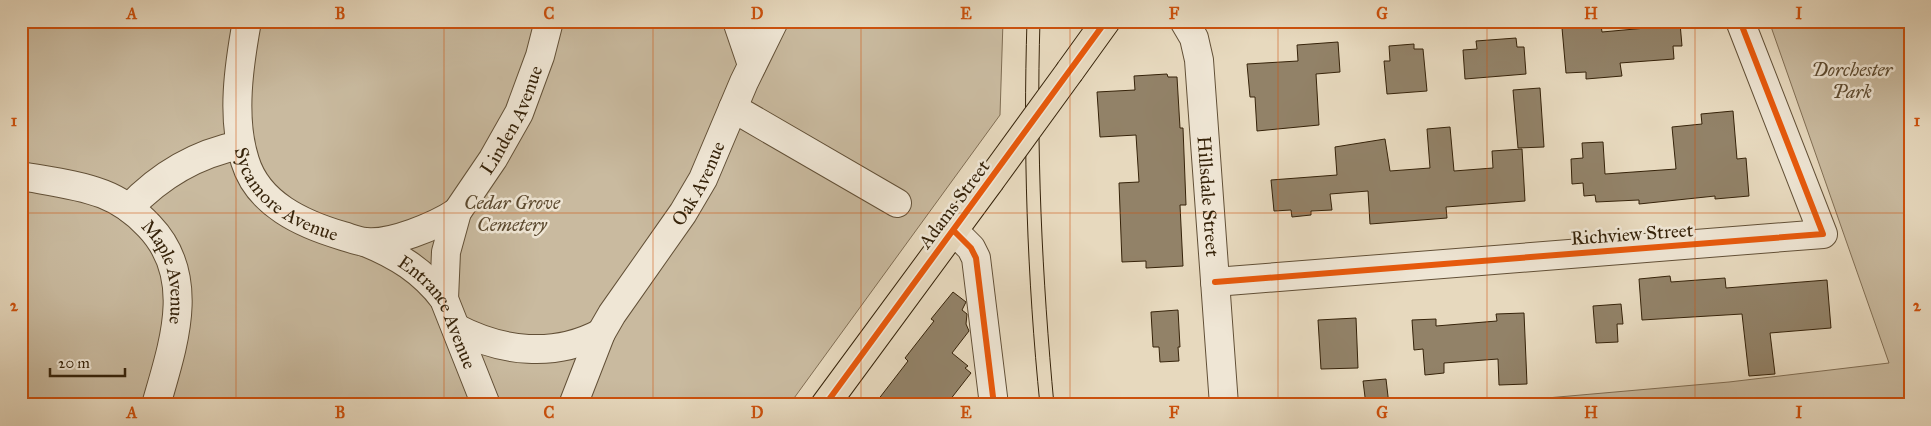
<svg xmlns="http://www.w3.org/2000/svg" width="1931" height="426" font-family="'IM FELL Great Primer',serif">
  <rect width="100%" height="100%" fill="#e7d9be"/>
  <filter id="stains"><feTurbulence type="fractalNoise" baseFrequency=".004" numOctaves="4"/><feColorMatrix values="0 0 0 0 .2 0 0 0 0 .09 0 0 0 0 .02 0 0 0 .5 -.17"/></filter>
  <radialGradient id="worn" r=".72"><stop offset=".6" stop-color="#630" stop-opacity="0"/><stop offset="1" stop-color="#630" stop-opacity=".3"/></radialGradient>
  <!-- green -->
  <path fill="#c9ba9f" stroke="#806e54" d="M 21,21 L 1003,21 L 1000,115 L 789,405 L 21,405 Z
    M 1769,21 L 1910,21 L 1910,405 L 1467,405 L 1729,382 L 1889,363 Z"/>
  <!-- building -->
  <path fill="#928268" stroke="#36230a" d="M 1657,21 L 1680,23 L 1682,46 L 1673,46 L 1674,59 L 1620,63 L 1622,76 L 1586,79 L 1586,72 L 1566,73 L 1562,28 L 1601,25 L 1602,32 L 1657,27 Z
    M 1516,38 L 1517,47 L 1524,47 L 1526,74 L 1465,79 L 1463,50 L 1477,49 L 1476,41 Z
    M 1338,42 L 1340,72 L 1316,74 L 1319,125 L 1257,131 L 1255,97 L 1250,97 L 1247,64 L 1298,61 L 1297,45 Z
    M 1414,44 L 1414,49 L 1423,49 L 1427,91 L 1387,94 L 1384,61 L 1390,61 L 1389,46 Z
    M 1167,74 L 1168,77 L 1177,77 L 1180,128 L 1183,128 L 1186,205 L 1180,205 L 1183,266 L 1146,268 L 1146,261 L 1122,262 L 1119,183 L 1139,182 L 1136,135 L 1100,137 L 1097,92 L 1135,90 L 1134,76 Z
    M 1540,88 L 1544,147 L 1518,148 L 1513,90 Z
    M 1733,111 L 1737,159 L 1746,158 L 1749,196 L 1715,199 L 1715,196 L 1639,204 L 1639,200 L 1596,202 L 1595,195 L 1584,196 L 1583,183 L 1572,184 L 1571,159 L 1583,158 L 1582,143 L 1603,142 L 1605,174 L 1676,169 L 1672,127 L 1702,124 L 1701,114 Z
    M 1450,127 L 1454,171 L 1493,168 L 1492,151 L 1522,149 L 1525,201 L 1446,207 L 1447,218 L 1370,224 L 1368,191 L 1330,194 L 1332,210 L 1311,211 L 1311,215 L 1292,217 L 1291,210 L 1274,211 L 1271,180 L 1337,175 L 1335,147 L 1385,139 L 1390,171 L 1430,168 L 1427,129 Z
    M 1670,276 L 1671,282 L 1725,278 L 1726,288 L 1827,280 L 1831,328 L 1770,333 L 1775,374 L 1749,376 L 1742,314 L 1642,320 L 1639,279 Z
    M 953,292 L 966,302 L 962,310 L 967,314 L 966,324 L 969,331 L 952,353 L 968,366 L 965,368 L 971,373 L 946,405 L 874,405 L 908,361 L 905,358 L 934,321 L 931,319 Z
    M 1621,304 L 1623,324 L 1617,324 L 1618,342 L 1596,343 L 1593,306 Z
    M 1178,310 L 1180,347 L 1178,347 L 1179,361 L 1160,362 L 1159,347 L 1153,347 L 1151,312 Z
    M 1524,313 L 1527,384 L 1499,385 L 1498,359 L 1444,363 L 1444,373 L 1425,375 L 1423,349 L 1414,350 L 1412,320 L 1436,319 L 1436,326 L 1497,321 L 1496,314 Z
    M 1356,318 L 1358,368 L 1321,369 L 1318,320 Z
    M 1386,379 L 1389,405 L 1366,405 L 1363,381 Z"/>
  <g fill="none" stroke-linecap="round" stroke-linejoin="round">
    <!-- minor casing -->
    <g stroke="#625037" stroke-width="30">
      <g id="minor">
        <path id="s1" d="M 247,21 C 239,65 231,118 245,161 C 258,204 302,224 343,236 C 350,238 357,241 365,242 C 390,245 436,226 457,212"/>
        <path d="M 737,21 L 752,65"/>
        <path id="s2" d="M 1184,21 L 1194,38 L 1199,60 L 1224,405"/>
        <path d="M 733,108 L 897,203"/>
        <path id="s3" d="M 21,176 C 48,181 77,184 103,194 C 121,201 136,212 149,226 C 198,277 173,345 156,405"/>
        <path d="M 129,208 C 160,175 196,154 240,145"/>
        <path d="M 953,230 L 971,248 L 976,258 L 994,405"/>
        <path id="s4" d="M 365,242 C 397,255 423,271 444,299 L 486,405"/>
        <path d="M 1215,282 L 1823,234 L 1740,21"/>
        <path id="s5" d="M 444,299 L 446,252 L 457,212 L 493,159 L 519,113 L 540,56 L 549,21"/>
        <path d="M 456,328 C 502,352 554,358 601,333"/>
        <path id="s6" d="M 573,405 L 601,333 L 612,314 L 683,213 L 703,179 L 744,82 L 774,21"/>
      </g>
    </g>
    <!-- major casing -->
    <g stroke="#36230a" stroke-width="30">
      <path id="major" d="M 1070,71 L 1106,21
        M 825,405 L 990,181"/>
    </g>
    <!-- minor -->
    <use href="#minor" stroke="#efe6d5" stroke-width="28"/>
    <!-- major -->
    <use href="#major" stroke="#e7d9be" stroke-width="28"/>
    <!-- tram -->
    <path stroke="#36230a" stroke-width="1" d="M 1027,21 C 1023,149 1027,277 1040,405
      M 1040,21 C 1036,149 1042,277 1054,405"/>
    <!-- major-bridge casing -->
    <g stroke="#36230a" stroke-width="30" stroke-linecap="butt">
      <path id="major-bridge" d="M 990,181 L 1070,71"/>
    </g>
    <!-- major-bridge -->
    <use href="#major-bridge" stroke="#e7d9be" stroke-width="28"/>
    <!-- cycleway casing -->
    <g stroke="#efe6d5" stroke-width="9">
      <path id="cycleway" d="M 953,230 L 971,248 L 976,258 L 994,405
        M 1215,282 L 1823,234 L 1740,21
        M 825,405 L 1106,21"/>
    </g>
    <!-- cycleway -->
    <use href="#cycleway" stroke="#e8590c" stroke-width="6"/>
  </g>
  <!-- grid -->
  <path fill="none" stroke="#cd510c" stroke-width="1" stroke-opacity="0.55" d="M 236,21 L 236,405M 444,21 L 444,405M 653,21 L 653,405M 861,21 L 861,405M 1070,21 L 1070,405M 1278,21 L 1278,405M 1487,21 L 1487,405M 1695,21 L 1695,405M 21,213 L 1910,213"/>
  <g text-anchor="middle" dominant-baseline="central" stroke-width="5" stroke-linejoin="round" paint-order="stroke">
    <!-- park labels -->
    <g font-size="19" font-style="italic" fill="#5b492f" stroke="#efe6d5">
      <text x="1852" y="69">Dorchester<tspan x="1852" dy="22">Park</tspan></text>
      <text x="512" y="202">Cedar Grove<tspan x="512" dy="22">Cemetery</tspan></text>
    </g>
    <!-- street labels -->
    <g font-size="19" fill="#36230a" stroke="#efe6d5">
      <text stroke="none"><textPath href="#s5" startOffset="196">Linden Avenue</textPath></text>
      <text stroke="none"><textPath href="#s6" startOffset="256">Oak Avenue</textPath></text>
      <text stroke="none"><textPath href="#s1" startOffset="196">Sycamore Avenue</textPath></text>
      <text stroke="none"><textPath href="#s2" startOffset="179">Hillsdale Street</textPath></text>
      <text transform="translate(954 204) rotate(-53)">Adams Street</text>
      <text transform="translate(1632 234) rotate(-4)">Richview Street</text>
      <text stroke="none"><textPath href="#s3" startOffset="191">Maple Avenue</textPath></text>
      <text stroke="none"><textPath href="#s4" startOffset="106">Entrance Avenue</textPath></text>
    </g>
  </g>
  <!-- margin -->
  <rect width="1931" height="426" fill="none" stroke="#e7d9be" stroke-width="55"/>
  <!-- scale -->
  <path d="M50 368v8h75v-8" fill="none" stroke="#36230a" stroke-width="2.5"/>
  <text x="58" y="368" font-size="15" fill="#36230a" stroke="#efe6d5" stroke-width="4" paint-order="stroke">20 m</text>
  <rect x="28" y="28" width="1876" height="370" fill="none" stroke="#cd510c" stroke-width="2"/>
  <g font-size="16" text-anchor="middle" font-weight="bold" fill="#cd510c">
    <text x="132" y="19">A</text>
    <text x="340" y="19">B</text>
    <text x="549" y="19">C</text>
    <text x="757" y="19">D</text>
    <text x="966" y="19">E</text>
    <text x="1174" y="19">F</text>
    <text x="1382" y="19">G</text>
    <text x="1591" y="19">H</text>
    <text x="1799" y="19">I</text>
    <text x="14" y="126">1</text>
    <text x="1917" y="126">1</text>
    <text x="14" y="311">2</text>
    <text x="1917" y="311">2</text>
    <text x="132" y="418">A</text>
    <text x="340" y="418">B</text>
    <text x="549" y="418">C</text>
    <text x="757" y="418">D</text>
    <text x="966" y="418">E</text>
    <text x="1174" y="418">F</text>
    <text x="1382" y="418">G</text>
    <text x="1591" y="418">H</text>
    <text x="1799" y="418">I</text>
  </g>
  <rect width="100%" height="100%" filter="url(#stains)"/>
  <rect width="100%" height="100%" fill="url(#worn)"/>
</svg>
